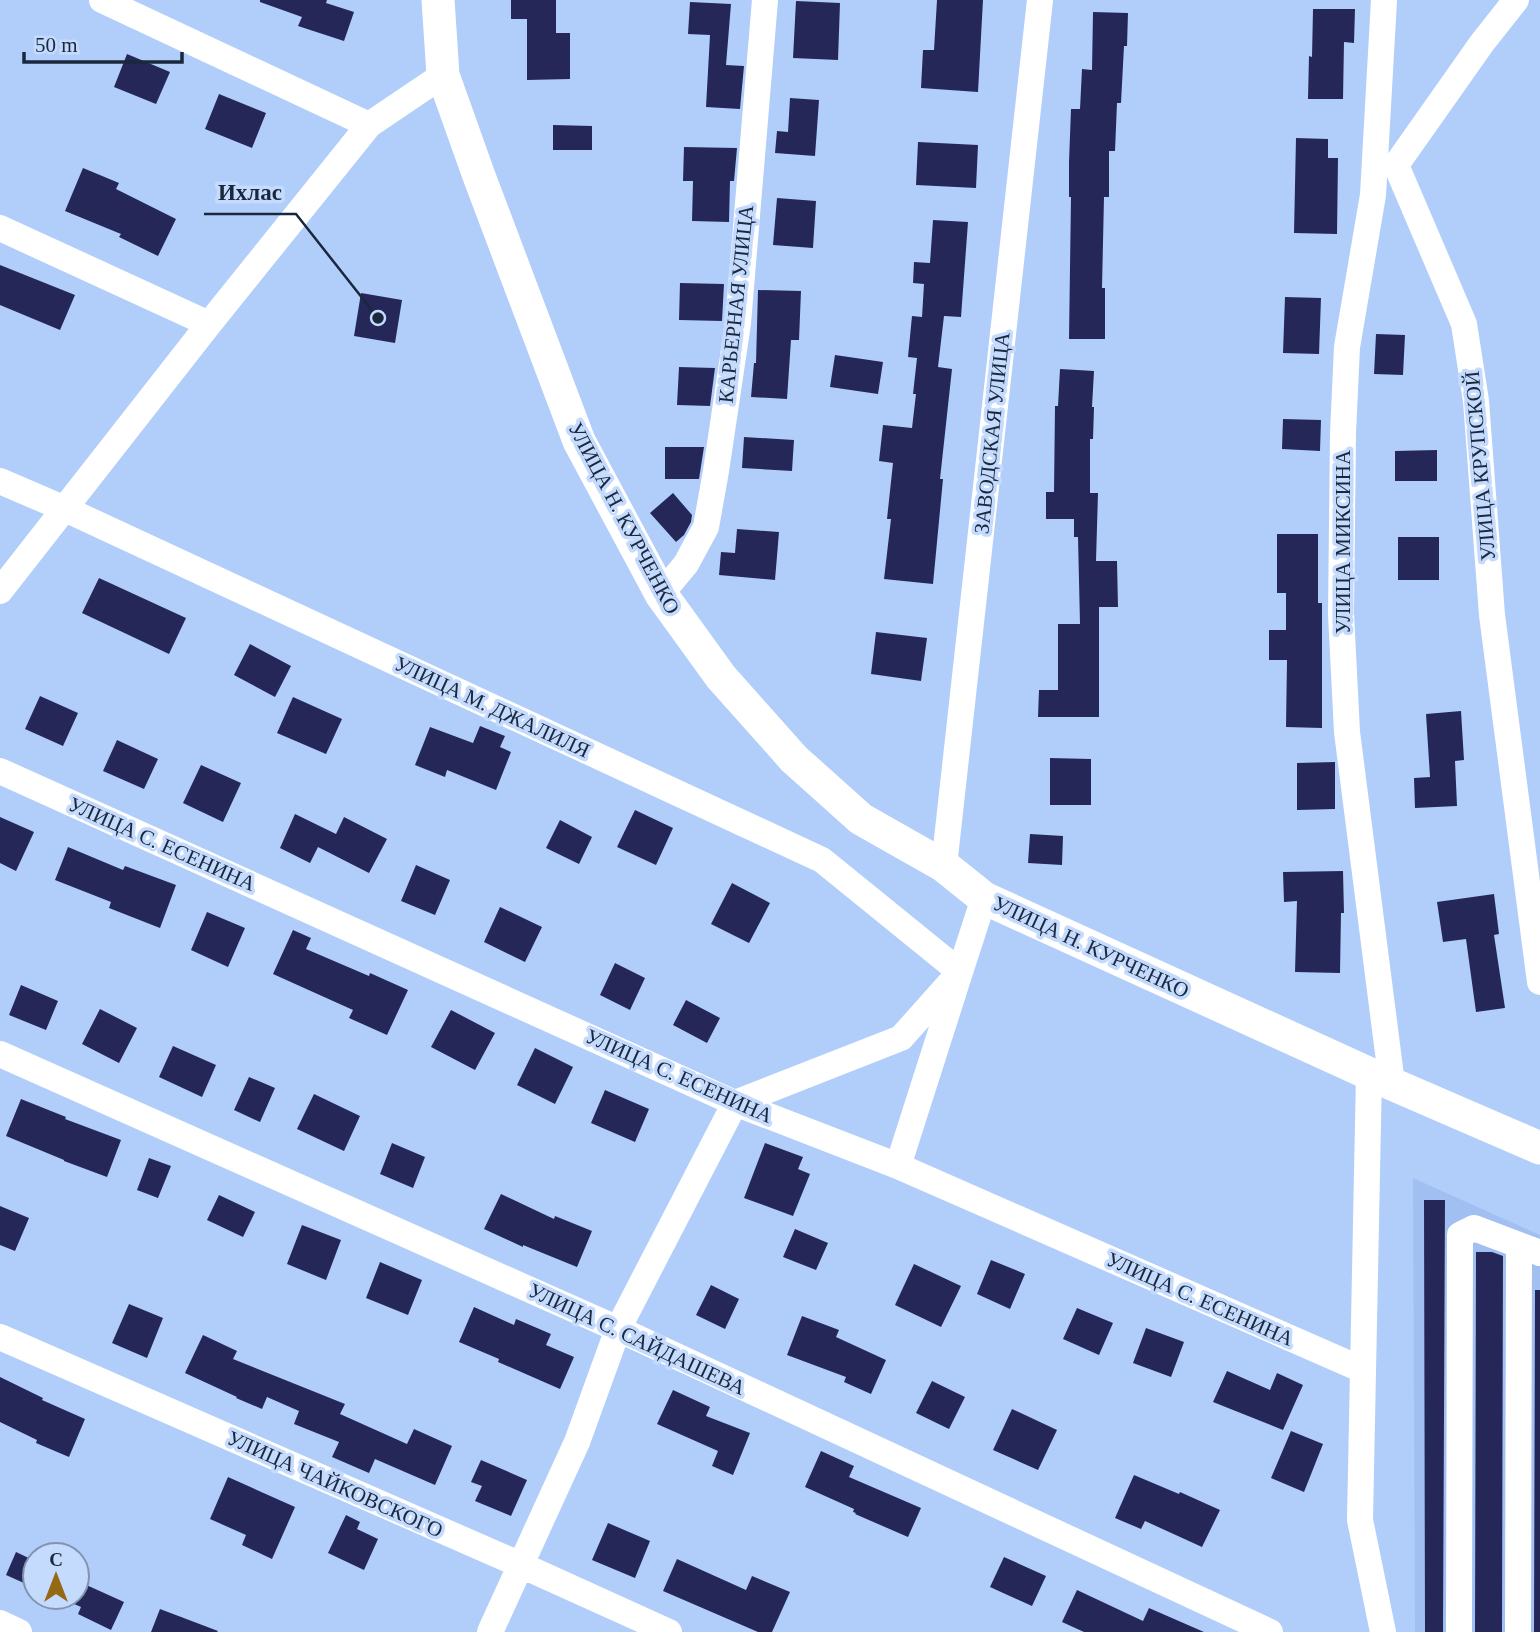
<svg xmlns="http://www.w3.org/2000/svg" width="1540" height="1632" font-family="Georgia,serif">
  <rect width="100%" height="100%" fill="#b1cefb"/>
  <!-- built -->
  <path fill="#a1c0f1" d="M 1413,1178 L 1540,1235 L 1540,1632 L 1415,1632 Z"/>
  <!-- building -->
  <path fill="#262759" d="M 260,0 L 327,0 L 326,3 L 354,12 L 344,41 L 298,26 L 302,17 L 260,2 Z
    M 511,0 L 556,0 L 556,33 L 570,33 L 570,79 L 527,80 L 527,19 L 511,19 Z
    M 937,0 L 983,0 L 978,92 L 921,88 L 923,50 L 934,50 Z
    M 796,1 L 840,3 L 838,60 L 793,58 Z
    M 690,2 L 731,4 L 726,65 L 744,66 L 740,109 L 706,107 L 710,35 L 688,34 Z
    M 1313,9 L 1355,9 L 1354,43 L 1344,42 L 1343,99 L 1308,99 L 1309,56 L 1312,57 Z
    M 1093,12 L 1128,13 L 1127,46 L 1124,46 L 1121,103 L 1117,103 L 1115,151 L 1109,151 L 1109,197 L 1104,197 L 1102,288 L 1105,288 L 1105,339 L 1069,339 L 1071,197 L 1069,197 L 1069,162 L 1071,109 L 1080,109 L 1082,69 L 1092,70 Z
    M 127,54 L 170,72 L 156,104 L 114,87 Z
    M 219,94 L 266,113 L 252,148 L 205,129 Z
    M 790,98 L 819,100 L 815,156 L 775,153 L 777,131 L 788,132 Z
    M 553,125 L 592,126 L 592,150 L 553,150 Z
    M 1296,138 L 1328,139 L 1328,158 L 1338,158 L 1337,234 L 1294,233 Z
    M 918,142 L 978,145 L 976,188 L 916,185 Z
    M 684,147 L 737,148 L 734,181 L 730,181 L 729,222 L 692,221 L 693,181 L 683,181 Z
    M 83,168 L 119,183 L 116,189 L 176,219 L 158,256 L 119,237 L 121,234 L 65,211 Z
    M 777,198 L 816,201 L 813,248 L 773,245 Z
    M 933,220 L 968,222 L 961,317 L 944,316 L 938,367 L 952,369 L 940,479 L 943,479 L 933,584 L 884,579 L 891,519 L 887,519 L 893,463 L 879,461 L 883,425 L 912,428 L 916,394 L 913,394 L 917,358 L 908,357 L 912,316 L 922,317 L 924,284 L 913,283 L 914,262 L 930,263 Z
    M 0,265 L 75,295 L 60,330 L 0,305 Z
    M 680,283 L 724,284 L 722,321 L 679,320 Z
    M 758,290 L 801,291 L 799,340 L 791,340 L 787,399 L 751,397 L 754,363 L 756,363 Z
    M 361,293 L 402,300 L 395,343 L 354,336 Z
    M 1285,297 L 1321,298 L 1319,354 L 1283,353 Z
    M 1376,334 L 1405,335 L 1403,375 L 1374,374 Z
    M 835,355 L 883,362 L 878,394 L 830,387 Z
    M 679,367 L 715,368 L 710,406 L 677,405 Z
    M 1060,369 L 1094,371 L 1092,407 L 1094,407 L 1093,439 L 1090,439 L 1090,493 L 1098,493 L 1096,561 L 1117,561 L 1118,607 L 1099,607 L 1099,717 L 1038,717 L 1039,690 L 1058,690 L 1058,624 L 1080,624 L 1078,537 L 1074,537 L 1074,519 L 1046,519 L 1046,492 L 1054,492 L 1055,406 L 1058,406 Z
    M 1283,419 L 1321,420 L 1320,451 L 1282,449 Z
    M 744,437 L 794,440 L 792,471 L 742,468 Z
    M 665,447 L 704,447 L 699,479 L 665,479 Z
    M 1437,450 L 1437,481 L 1395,481 L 1395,451 Z
    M 673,493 L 692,515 L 691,522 L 684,535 L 676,542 L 650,513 Z
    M 737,529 L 779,532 L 775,580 L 719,575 L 721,552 L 735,553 Z
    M 1277,534 L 1318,534 L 1318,603 L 1322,603 L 1322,728 L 1286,727 L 1287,660 L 1269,660 L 1269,630 L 1286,630 L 1286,593 L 1277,593 Z
    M 1398,537 L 1439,537 L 1439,580 L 1398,580 Z
    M 99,578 L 186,618 L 169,654 L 82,613 Z
    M 876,632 L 927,638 L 921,681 L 871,674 Z
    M 250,644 L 291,666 L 275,697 L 234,675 Z
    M 40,696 L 78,713 L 63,746 L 25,729 Z
    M 293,697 L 342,719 L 326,754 L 277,733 Z
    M 1461,711 L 1464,760 L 1455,761 L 1457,806 L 1415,808 L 1414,778 L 1430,777 L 1426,714 Z
    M 480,726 L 505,736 L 500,747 L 511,752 L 496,790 L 447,770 L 445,777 L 415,765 L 430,727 L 473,743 Z
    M 117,740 L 158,759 L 144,789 L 103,771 Z
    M 1050,758 L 1091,759 L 1091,805 L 1050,805 Z
    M 1335,762 L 1335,809 L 1297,810 L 1297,763 Z
    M 201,765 L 241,783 L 223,822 L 183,803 Z
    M 635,810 L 673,828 L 656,865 L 617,847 Z
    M 295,814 L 336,834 L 344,817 L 387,839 L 369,873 L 318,847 L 310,863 L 280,848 Z
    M 0,817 L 34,832 L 16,871 L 0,863 Z
    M 560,820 L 592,837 L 579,864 L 546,848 Z
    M 1030,834 L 1063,836 L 1062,865 L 1028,863 Z
    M 68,847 L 123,870 L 125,866 L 176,885 L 160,928 L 109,908 L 111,902 L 55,880 Z
    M 416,865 L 450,880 L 435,915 L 401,901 Z
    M 1343,871 L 1344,913 L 1341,913 L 1340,973 L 1295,972 L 1297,901 L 1284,902 L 1283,872 Z
    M 732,883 L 770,903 L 749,943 L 711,924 Z
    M 1494,894 L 1499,934 L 1494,935 L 1505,1008 L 1476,1012 L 1466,939 L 1443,942 L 1437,902 Z
    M 500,907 L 542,927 L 525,962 L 484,942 Z
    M 207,912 L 245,928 L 228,967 L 191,950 Z
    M 293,930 L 311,938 L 306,949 L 369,976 L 370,973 L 408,990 L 387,1035 L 349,1018 L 353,1010 L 273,974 Z
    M 615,963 L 645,978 L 630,1010 L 600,995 Z
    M 21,985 L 58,1001 L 46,1030 L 9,1015 Z
    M 686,1000 L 720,1018 L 707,1043 L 673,1025 Z
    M 100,1009 L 137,1028 L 119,1063 L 82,1044 Z
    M 451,1010 L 495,1033 L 475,1070 L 431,1047 Z
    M 173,1046 L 216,1065 L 202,1097 L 159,1077 Z
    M 535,1048 L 573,1067 L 555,1104 L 517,1085 Z
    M 249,1077 L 275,1088 L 260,1122 L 234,1110 Z
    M 605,1090 L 649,1109 L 635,1142 L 591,1123 Z
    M 314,1094 L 360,1116 L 344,1151 L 297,1129 Z
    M 21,1099 L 66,1117 L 65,1119 L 121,1140 L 107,1177 L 64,1161 L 64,1160 L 6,1136 Z
    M 392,1143 L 425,1157 L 413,1188 L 380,1174 Z
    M 765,1143 L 803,1157 L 798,1169 L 810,1174 L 793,1216 L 744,1198 Z
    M 149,1158 L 171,1166 L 158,1198 L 137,1190 Z
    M 501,1194 L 554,1219 L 555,1216 L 592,1231 L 577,1267 L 523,1245 L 523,1247 L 484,1229 Z
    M 219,1195 L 255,1212 L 243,1237 L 207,1220 Z
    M 1424,1200 L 1445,1200 L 1443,1632 L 1425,1632 Z
    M 0,1206 L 29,1218 L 15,1251 L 0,1245 Z
    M 302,1225 L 341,1240 L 326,1280 L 287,1264 Z
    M 795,1229 L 828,1243 L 816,1270 L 783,1257 Z
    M 1476,1252 L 1492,1252 L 1503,1256 L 1502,1632 L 1475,1632 Z
    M 991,1260 L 1025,1274 L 1010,1309 L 977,1294 Z
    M 380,1262 L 422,1280 L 408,1315 L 366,1298 Z
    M 914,1264 L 961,1286 L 941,1327 L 895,1305 Z
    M 711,1285 L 739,1299 L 725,1329 L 696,1315 Z
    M 1535,1290 L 1540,1290 L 1540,1632 L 1534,1632 Z
    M 129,1304 L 163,1318 L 147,1358 L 112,1343 Z
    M 474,1307 L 514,1325 L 516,1319 L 551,1334 L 546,1345 L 574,1357 L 560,1389 L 498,1362 L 499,1359 L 459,1342 Z
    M 1077,1308 L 1113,1323 L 1099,1355 L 1063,1339 Z
    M 802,1316 L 839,1330 L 836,1337 L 886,1360 L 871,1394 L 844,1382 L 846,1377 L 787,1355 Z
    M 1146,1328 L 1184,1342 L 1171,1377 L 1133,1363 Z
    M 203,1335 L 237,1351 L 233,1359 L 345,1404 L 340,1414 L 407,1444 L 414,1429 L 452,1446 L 435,1485 L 375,1459 L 369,1473 L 332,1457 L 339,1442 L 294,1424 L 299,1411 L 267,1397 L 262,1409 L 236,1398 L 237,1397 L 185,1373 Z
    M 1227,1371 L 1270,1390 L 1277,1373 L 1303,1385 L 1283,1430 L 1213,1402 Z
    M 0,1377 L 43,1398 L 42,1400 L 85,1419 L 69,1457 L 36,1443 L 37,1440 L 0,1422 Z
    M 932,1381 L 965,1397 L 949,1429 L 916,1413 Z
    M 673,1390 L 710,1407 L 706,1416 L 750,1433 L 733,1475 L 712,1466 L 718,1451 L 657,1424 Z
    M 1012,1409 L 1057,1430 L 1038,1470 L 993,1450 Z
    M 1291,1431 L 1323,1444 L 1304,1492 L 1271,1478 Z
    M 821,1451 L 854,1466 L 849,1477 L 921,1508 L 908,1537 L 855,1514 L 856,1513 L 853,1512 L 854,1509 L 805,1487 Z
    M 481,1460 L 527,1480 L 511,1516 L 475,1501 L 482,1486 L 471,1482 Z
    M 1134,1475 L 1179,1494 L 1180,1492 L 1220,1510 L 1202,1547 L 1145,1521 L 1141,1529 L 1115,1518 Z
    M 228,1477 L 295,1507 L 272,1559 L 242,1545 L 246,1535 L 210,1519 Z
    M 346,1515 L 360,1522 L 357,1529 L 378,1539 L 364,1570 L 328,1553 Z
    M 608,1523 L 650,1541 L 635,1578 L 592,1560 Z
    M 16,1552 L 35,1561 L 35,1588 L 6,1575 Z
    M 1004,1557 L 1046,1576 L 1032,1606 L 990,1587 Z
    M 677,1559 L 746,1590 L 752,1576 L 790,1592 L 772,1632 L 758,1632 L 663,1591 Z
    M 82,1583 L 124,1602 L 111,1630 L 78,1614 L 81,1607 L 72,1603 L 75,1597 L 77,1597 L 77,1593 Z
    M 1077,1590 L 1143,1621 L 1149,1608 L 1204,1632 L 1084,1632 L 1062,1622 Z
    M 160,1609 L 218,1631 L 217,1632 L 151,1632 Z"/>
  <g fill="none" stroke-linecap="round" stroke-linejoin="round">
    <!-- minor -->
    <path stroke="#fff" stroke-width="26" d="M 102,0 L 369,125
      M 1384,0 L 1373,195 L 1347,347 L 1343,433 L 1341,614 L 1347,732 L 1392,1084
      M 1516,0 L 1482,43 L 1396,165 L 1464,324 L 1476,401 L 1492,615 L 1540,982
      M 0,228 L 209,324
      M 0,481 L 65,509 L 822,860 L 960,972 L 898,1166
      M 0,591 L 209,324 L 369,125 L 443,75
      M 661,594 L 686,564 L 706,527 L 716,471 L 738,323 L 765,0
      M 0,771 L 735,1103 L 898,1166 L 1363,1370
      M 944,866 L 1040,0
      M 0,1054 L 618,1329 L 1270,1632
      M 1369,1074 L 1360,1520 L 1383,1632
      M 0,1337 L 521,1565 L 669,1632
      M 0,1623 L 19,1632
      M 490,1632 L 577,1442 L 618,1329 L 735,1103 L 901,1038 L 960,972 L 984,898
      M 1459,1632 L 1460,1235 L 1474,1228 L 1540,1253
      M 1518,1632 L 1519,1245"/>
    <!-- major -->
    <path stroke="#fff" stroke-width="33" d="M 438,0 L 443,75 L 479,176 L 579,441 L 661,594 L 721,677 L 794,759 L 861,819 L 944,866 L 984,898 L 1392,1084 L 1540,1148"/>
  </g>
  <g text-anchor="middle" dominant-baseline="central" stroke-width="7" stroke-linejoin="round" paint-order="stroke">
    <!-- street labels -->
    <g font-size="21" fill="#1a283d" stroke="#c5dbfd">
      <text transform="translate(736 304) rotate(-84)">КАРЬЕРНАЯ УЛИЦА</text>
      <text transform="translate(992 433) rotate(-84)">ЗАВОДСКАЯ УЛИЦА</text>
      <text transform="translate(1480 466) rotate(-95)">УЛИЦА КРУПСКОЙ</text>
      <text transform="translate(624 518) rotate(62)">УЛИЦА Н. КУРЧЕНКО</text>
      <text transform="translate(1343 542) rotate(-90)">УЛИЦА МИКСИНА</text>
      <text transform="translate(492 707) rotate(25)">УЛИЦА М. ДЖАЛИЛЯ</text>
      <text transform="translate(162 844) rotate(24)">УЛИЦА С. ЕСЕНИНА</text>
      <text transform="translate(1091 947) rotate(25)">УЛИЦА Н. КУРЧЕНКО</text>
      <text transform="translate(679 1076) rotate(24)">УЛИЦА С. ЕСЕНИНА</text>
      <text transform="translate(1200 1299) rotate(24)">УЛИЦА С. ЕСЕНИНА</text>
      <text transform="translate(637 1339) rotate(25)">УЛИЦА С. САЙДАШЕВА</text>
      <text transform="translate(335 1484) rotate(24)">УЛИЦА ЧАЙКОВСКОГО</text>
    </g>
  </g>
  <!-- callouts -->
  <path fill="none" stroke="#1a283d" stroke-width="2.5" d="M378 318L296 214H204"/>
  <circle fill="#1a283d" stroke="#c5dbfd" stroke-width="2.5" cx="378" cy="318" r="7"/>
  <g font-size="23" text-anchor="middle" font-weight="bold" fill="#1a283d" stroke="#c5dbfd" stroke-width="7" stroke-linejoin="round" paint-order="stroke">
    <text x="250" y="200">Ихлас</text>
  </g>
  <!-- north arrow -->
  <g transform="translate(56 1576)"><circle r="33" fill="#c5dbfd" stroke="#8193b0" stroke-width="2"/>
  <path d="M0-5L12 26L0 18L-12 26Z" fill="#936914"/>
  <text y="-10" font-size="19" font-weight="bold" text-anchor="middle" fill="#1a283d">С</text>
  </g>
  <!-- scale -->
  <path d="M24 52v10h158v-10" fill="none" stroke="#1a283d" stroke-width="3.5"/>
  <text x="35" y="52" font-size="21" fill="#1a283d" stroke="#c5dbfd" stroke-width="5" paint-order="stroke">50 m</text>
</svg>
